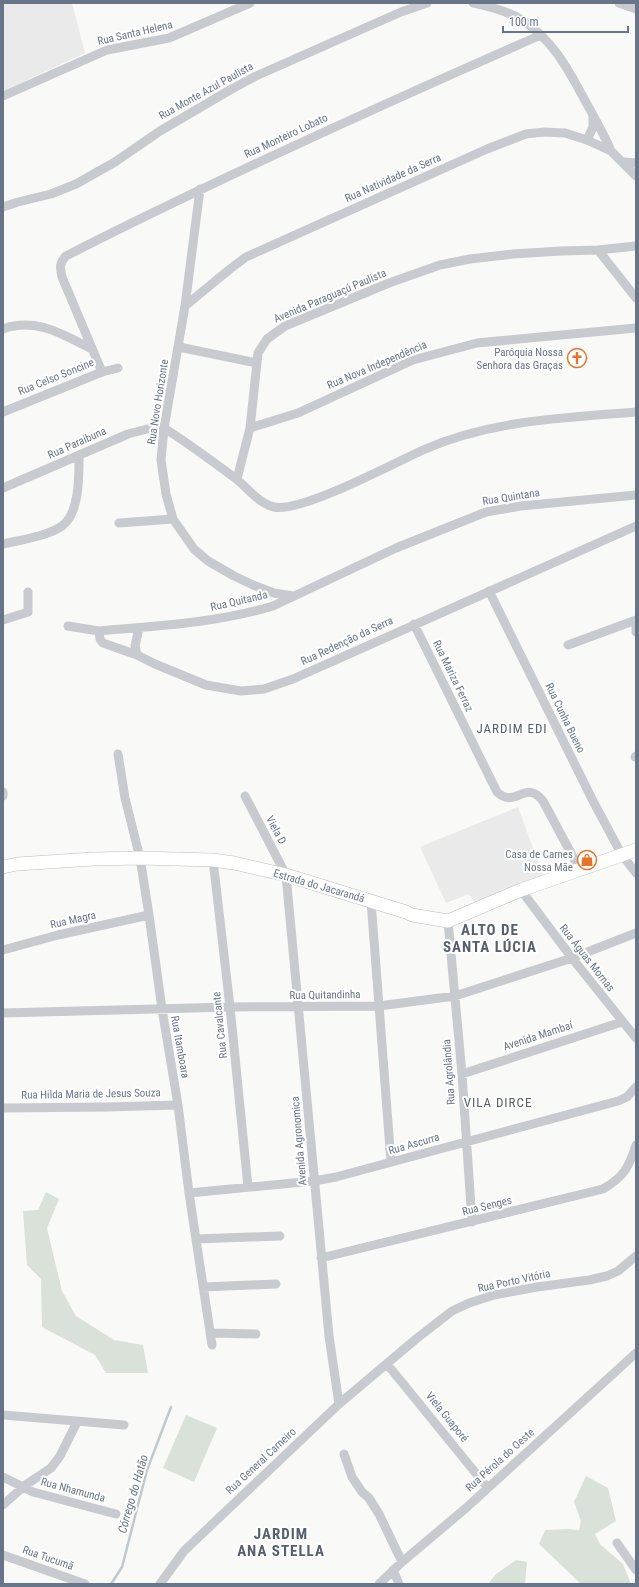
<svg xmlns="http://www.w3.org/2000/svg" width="639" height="1587" font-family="'Roboto Condensed',sans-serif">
  <rect width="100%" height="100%" fill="#f9f9f7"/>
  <!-- built -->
  <path fill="#eaeaea" d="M 3,3 L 72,3 L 85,53 L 3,91 Z
    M 518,807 L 544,878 L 474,902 L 469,894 L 446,903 L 420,847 Z"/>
  <!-- green -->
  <path fill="#dae1d8" d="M 46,1192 L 59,1199 L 47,1228 L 62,1291 L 76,1316 L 114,1340 L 143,1345 L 148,1373 L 106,1373 L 95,1355 L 42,1327 L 41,1279 L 27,1265 L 23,1211 L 38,1210 Z
    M 186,1415 L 217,1428 L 194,1482 L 163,1468 Z
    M 586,1476 L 608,1488 L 616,1521 L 595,1534 L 600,1544 L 623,1564 L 631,1584 L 581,1584 L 539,1544 L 545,1530 L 569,1529 L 579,1530 L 581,1521 L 574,1502 Z
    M 516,1560 L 527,1562 L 525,1584 L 488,1584 L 496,1574 Z"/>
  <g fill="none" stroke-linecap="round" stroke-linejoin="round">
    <!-- stream -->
    <path stroke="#c0c9ce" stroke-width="2.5" d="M 111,1584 L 122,1567 L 147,1470 L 171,1407"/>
    <!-- secondary casing -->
    <g stroke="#b9bdc3" stroke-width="14">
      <path id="secondary" d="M 3,867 L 17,864 L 93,859 L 140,858 L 213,860 L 234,863 L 286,875 L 406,912 L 412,915 L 448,921 L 521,890 L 636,850"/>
    </g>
    <!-- street -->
    <path stroke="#c7cace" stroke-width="9" d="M 473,3 C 490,7 508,11 522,20 C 558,43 573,80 593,115 C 599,127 606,138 611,151
      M 619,3 L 636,9
      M 3,96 L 107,50 L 169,38 L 250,3
      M 587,140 L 593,127 L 593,115
      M 624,162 L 636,163
      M 200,189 L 185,306 L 164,428 L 161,460 L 166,494 L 173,519 L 194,549 L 208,561 L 234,576 L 253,585 L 274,593 L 293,596
      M 3,207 L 18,202 L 51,194 L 76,184 L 115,162 L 160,131 L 230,90 L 256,76 L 401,12 L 427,3
      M 598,250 L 636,298
      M 185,306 L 230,269 L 246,257 L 487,149 L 526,134 L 544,132 L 565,133 L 587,140 L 611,151 L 636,176
      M 3,329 C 37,317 63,335 92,349
      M 179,347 L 257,363
      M 102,372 L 62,277 C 60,268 59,263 66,256 C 221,177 381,105 541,35
      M 3,412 L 102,372 L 118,368
      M 164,428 C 188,443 212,461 235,478 C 247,487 259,504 274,507 C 301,513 394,463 423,450 C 491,420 563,418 636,412
      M 250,428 L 298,413 L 413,360 L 477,343 L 636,328
      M 237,479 L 250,428 L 258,353 L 267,339 L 285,326 L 389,283 L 440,265 L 470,259 L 513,254 L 561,251 L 598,250 L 636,246
      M 3,488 L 128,434 L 147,429 L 164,428
      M 119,523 L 173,519
      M 3,544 C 20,540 48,536 62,526 C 80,513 79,475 79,455
      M 489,591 L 592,799 L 622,855 L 636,873
      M 3,620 L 28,612 L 28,592
      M 414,624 L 497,792 C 516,810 525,778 543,801 L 580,870
      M 68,626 L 99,631 L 100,639 L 103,643 L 137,655 L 155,664 L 206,685 L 241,691 L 264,689 L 293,679 L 636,526
      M 636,626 L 636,632
      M 99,631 C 157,626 217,623 273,606 L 396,548 L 486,512 L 521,506 L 636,495
      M 568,645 L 636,620
      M 137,655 L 135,646 L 139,628
      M 118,754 L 125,798 L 140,858 L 149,915 L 162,1009 L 178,1105 L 189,1193 L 212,1345
      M 635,757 L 636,756
      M 3,792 L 3,796
      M 245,796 L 286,875 L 329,1336 L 339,1404
      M 213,860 L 230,1007 L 248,1187
      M 521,890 L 572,958 L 636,1038
      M 371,901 L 391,1162
      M 448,921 L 462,1074 L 472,1222
      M 3,950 L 58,935 L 149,915
      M 3,1013 L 230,1007 L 379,1006 L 455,996 L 572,958 L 636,933
      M 462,1074 L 622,1022
      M 3,1108 L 106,1107 L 178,1105
      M 189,1193 L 314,1181 L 336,1177 L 618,1101 L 627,1097 L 636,1087
      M 196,1239 L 280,1236
      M 321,1258 L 603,1189 C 624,1177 629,1167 636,1145
      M 203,1287 L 276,1284
      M 210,1333 L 256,1334
      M 387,1364 L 487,1487
      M 3,1415 L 124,1425
      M 344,1454 L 352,1477 L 362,1492 L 369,1498 L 379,1514 L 402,1562
      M 3,1477 L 33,1492 L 116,1514
      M 3,1505 L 24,1486 L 51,1468 L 60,1456 L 77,1422
      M 617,1543 L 636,1570
      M 3,1555 L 85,1584
      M 393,1570 L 399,1584
      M 160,1584 L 184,1551 L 339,1404 L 416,1339 L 452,1311 L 469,1303 L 494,1295 L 537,1287 L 589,1280 L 607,1276 L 618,1271 L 636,1256
      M 379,1584 L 402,1562 L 466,1508 L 636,1353"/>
    <!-- secondary -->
    <use href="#secondary" stroke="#fff" stroke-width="13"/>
  </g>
  <!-- icons -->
  <defs>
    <g id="church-ring" transform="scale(1)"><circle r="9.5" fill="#fff" stroke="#e3752c" stroke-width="1.5"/><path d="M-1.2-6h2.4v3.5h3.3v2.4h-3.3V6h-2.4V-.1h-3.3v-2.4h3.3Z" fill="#e3752c"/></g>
    <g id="shop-ring" transform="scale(1)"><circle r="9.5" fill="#fff" stroke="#e3752c" stroke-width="1.5"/><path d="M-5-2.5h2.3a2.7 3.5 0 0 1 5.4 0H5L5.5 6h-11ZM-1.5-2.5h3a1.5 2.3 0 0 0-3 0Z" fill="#e3752c"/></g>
  </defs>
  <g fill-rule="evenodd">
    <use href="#church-ring" x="577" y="358"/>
    <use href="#shop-ring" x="587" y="860"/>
  </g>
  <g text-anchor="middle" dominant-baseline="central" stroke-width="4" stroke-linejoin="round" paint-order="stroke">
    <!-- street labels -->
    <g font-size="11" fill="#687588" stroke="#fff">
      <text transform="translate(135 33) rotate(-13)">Rua Santa Helena</text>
      <text transform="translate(206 91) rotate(-29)">Rua Monte Azul Paulista</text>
      <text transform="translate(286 136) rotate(-25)">Rua Monteiro Lobato</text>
      <text transform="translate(393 178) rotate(-24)">Rua Natividade da Serra</text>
      <text transform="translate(330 296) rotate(-23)">Avenida Paraguaçú Paulista</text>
      <text transform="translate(377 365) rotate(-23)">Rua Nova Independência</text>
      <text transform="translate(56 377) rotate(-22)">Rua Celso Soncine</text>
      <text transform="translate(158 402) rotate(-81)">Rua Novo Horizonte</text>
      <text transform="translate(77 443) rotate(-24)">Rua Paraibuna</text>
      <text transform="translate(511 497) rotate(-9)">Rua Quintana</text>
      <text transform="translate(239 601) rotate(-13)">Rua Quitanda</text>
      <text transform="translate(347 641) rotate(-25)">Rua Redenção da Serra</text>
      <text transform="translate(453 676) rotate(64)">Rua Mariza Ferraz</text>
      <text transform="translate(565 718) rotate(64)">Rua Cunha Bueno</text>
      <text transform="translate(276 830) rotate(62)">Viela D</text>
      <text transform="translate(319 886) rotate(16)">Estrada do Jacarandá</text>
      <text transform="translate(73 920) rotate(-13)">Rua Magra</text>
      <text transform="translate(587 958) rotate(52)">Rua Águas Mornas</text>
      <text transform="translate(325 995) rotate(-1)">Rua Quitandinha</text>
      <text transform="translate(220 1025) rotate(-96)">Rua Cavalcante</text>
      <text transform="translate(538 1036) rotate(-18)">Avenida Mambaí</text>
      <text transform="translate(180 1047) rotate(80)">Rua Itamboara</text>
      <text transform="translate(449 1072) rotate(-94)">Rua Agrolândia</text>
      <text transform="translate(91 1094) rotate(-1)">Rua Hilda Maria de Jesus Souza</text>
      <text transform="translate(299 1141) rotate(-95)">Avenida Agronomica</text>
      <text transform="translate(414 1144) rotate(-16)">Rua Ascurra</text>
      <text transform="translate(487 1206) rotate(-14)">Rua Senges</text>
      <text transform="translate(514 1281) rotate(-12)">Rua Porto Vitória</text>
      <text transform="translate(447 1417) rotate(51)">Viela Guaporé</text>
      <text transform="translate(500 1460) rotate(-42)">Rua Pérola do Oeste</text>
      <text transform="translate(261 1461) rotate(-43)">Rua General Carneiro</text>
      <text transform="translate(73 1490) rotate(15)">Rua Nhamunda</text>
      <text transform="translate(48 1558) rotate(19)">Rua Tucumã</text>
    </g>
    <!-- poi labels -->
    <g font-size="11" fill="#687588" stroke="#fff" text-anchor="end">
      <text x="563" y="352">Paróquia Nossa<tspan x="563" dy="13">Senhora das Graças</tspan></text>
      <text x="573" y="854">Casa de Carnes<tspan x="573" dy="13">Nossa Mãe</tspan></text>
    </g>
    <!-- water labels -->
    <g font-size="12" font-style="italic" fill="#647683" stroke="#fff">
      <text transform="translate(133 1494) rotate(-74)">Córrego do Hatão</text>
    </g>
    <!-- quarter labels -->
    <g font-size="13" letter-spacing="1" fill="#565f6d" stroke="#fff">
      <text x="512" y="728">JARDIM EDI</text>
      <text x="498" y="1102">VILA DIRCE</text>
    </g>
    <!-- district labels -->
    <g font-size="15" font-weight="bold" letter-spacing="1" fill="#565f6d" stroke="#fff">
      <text x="490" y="930">ALTO DE<tspan x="490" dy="17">SANTA LÚCIA</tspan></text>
      <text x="281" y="1534">JARDIM<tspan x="281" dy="17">ANA STELLA</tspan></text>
    </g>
  </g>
  <!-- border -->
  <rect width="639" height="1587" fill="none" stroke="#687588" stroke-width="8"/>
  <!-- scale -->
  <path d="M503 26v6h125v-6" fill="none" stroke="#687588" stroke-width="2"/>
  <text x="509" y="26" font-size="12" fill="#687588" stroke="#ffffff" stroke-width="3" paint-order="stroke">100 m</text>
</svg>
